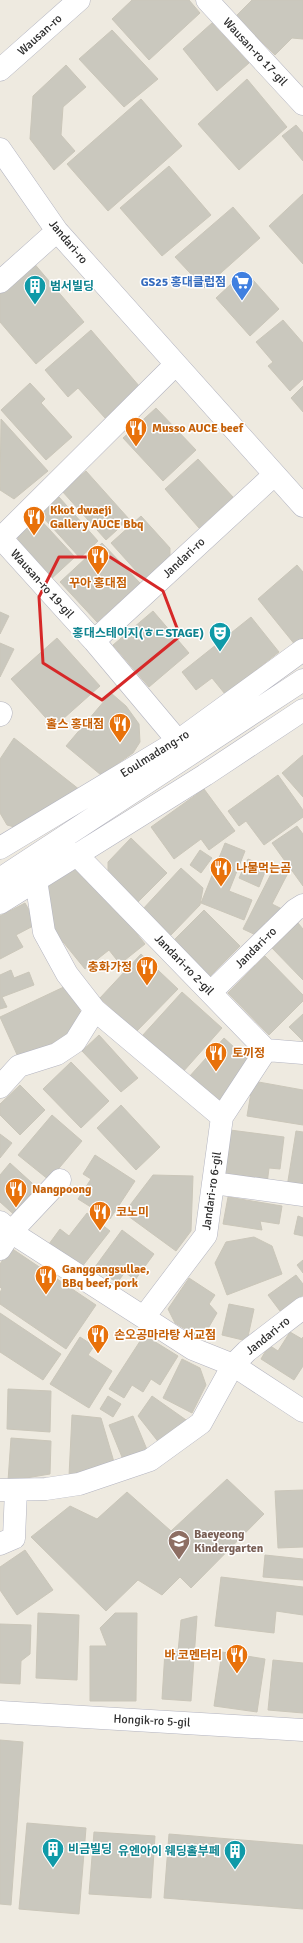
<svg xmlns="http://www.w3.org/2000/svg" width="303" height="1943" font-family="Signika,'Noto Sans KR',sans-serif">
  <rect width="100%" height="100%" fill="#eeeae0"/>
  <!-- building -->
  <path fill="#cac8be" stroke="#cac6b9" d="M 132,0 L 189,0 L 200,13 L 149,60 L 112,19 Z
    M 252,0 L 303,0 L 303,39 L 292,38 L 275,55 L 236,16 Z
    M 212,23 L 249,63 L 217,91 L 183,49 Z
    M 112,30 L 158,79 L 124,107 L 79,59 Z
    M 66,65 L 86,87 L 63,107 L 61,135 L 75,151 L 54,170 L 30,139 L 33,96 Z
    M 247,79 L 287,127 L 239,170 L 198,124 Z
    M 141,99 L 182,146 L 108,211 L 67,164 Z
    M 296,125 L 303,133 L 303,161 L 282,136 Z
    M 169,166 L 211,215 L 162,256 L 120,208 Z
    M 303,194 L 303,264 L 269,226 Z
    M 233,207 L 260,238 L 204,288 L 175,257 Z
    M 32,261 L 84,322 L 36,364 L 0,322 L 0,289 Z
    M 245,271 L 279,309 L 250,336 L 216,298 Z
    M 283,320 L 303,343 L 303,379 L 290,391 L 268,366 L 273,362 L 256,342 Z
    M 91,330 L 140,387 L 105,418 L 78,388 L 68,397 L 45,370 Z
    M 30,383 L 45,399 L 41,403 L 72,437 L 46,460 L 1,410 Z
    M 303,386 L 303,412 L 291,398 Z
    M 156,408 L 196,450 L 163,481 L 123,438 Z
    M 1,419 L 48,471 L 14,499 L 0,490 Z
    M 198,459 L 233,497 L 199,528 L 165,489 Z
    M 86,471 L 129,519 L 106,540 L 62,491 Z
    M 59,497 L 98,541 L 80,558 L 41,515 Z
    M 36,515 L 75,557 L 50,580 L 17,545 L 19,530 Z
    M 141,516 L 170,548 L 170,560 L 146,582 L 111,543 Z
    M 102,543 L 140,583 L 97,622 L 60,582 Z
    M 297,565 L 303,572 L 303,640 L 296,646 L 258,599 Z
    M 153,611 L 189,653 L 149,687 L 113,645 Z
    M 0,612 L 9,616 L 0,634 Z
    M 251,617 L 279,652 L 225,694 L 212,678 L 196,690 L 182,672 Z
    M 57,638 L 100,686 L 54,727 L 11,679 Z
    M 0,643 L 14,649 L 0,677 Z
    M 111,693 L 126,706 L 139,724 L 140,742 L 133,753 L 101,775 L 66,746 Z
    M 14,738 L 80,790 L 18,828 L 7,825 L 0,813 L 0,759 Z
    M 303,755 L 303,797 L 282,773 Z
    M 278,775 L 303,810 L 303,817 L 264,845 L 246,821 L 239,826 L 228,811 Z
    M 204,789 L 235,831 L 209,850 L 201,839 L 174,859 L 151,827 Z
    M 297,826 L 303,834 L 303,886 L 272,843 Z
    M 131,838 L 167,873 L 136,904 L 108,876 L 108,862 Z
    M 225,843 L 245,851 L 229,891 L 252,900 L 244,920 L 201,903 Z
    M 200,850 L 212,858 L 201,873 L 190,865 Z
    M 248,859 L 267,867 L 259,887 L 239,878 Z
    M 275,866 L 288,873 L 272,904 L 282,909 L 273,925 L 266,921 L 258,936 L 243,929 Z
    M 73,867 L 93,879 L 145,944 L 120,964 L 109,950 L 85,969 L 55,932 L 46,882 Z
    M 181,868 L 203,888 L 200,905 L 170,936 L 142,910 Z
    M 25,903 L 37,924 L 16,935 L 23,947 L 0,959 L 0,916 Z
    M 204,910 L 240,946 L 210,976 L 174,940 Z
    M 298,923 L 303,929 L 303,980 L 272,948 Z
    M 141,954 L 178,989 L 136,1032 L 100,998 Z
    M 265,956 L 303,995 L 303,1001 L 269,1035 L 228,993 Z
    M 11,970 L 14,978 L 29,972 L 34,985 L 2,997 L 7,1007 L 0,1009 L 0,975 Z
    M 68,985 L 83,1017 L 70,1035 L 19,1059 L 0,1017 Z
    M 182,992 L 222,1028 L 182,1073 L 142,1036 Z
    M 303,1014 L 303,1041 L 289,1027 Z
    M 99,1035 L 138,1078 L 121,1092 L 82,1051 Z
    M 224,1038 L 247,1059 L 219,1103 L 189,1077 Z
    M 71,1062 L 109,1101 L 81,1128 L 43,1089 Z
    M 253,1081 L 303,1090 L 303,1125 L 247,1116 Z
    M 20,1085 L 45,1110 L 20,1135 L 0,1115 L 0,1104 Z
    M 121,1105 L 160,1147 L 136,1170 L 97,1128 Z
    M 52,1115 L 82,1141 L 49,1180 L 18,1155 Z
    M 230,1130 L 284,1137 L 280,1169 L 269,1168 L 267,1184 L 224,1178 Z
    M 296,1131 L 303,1132 L 303,1189 L 287,1187 Z
    M 0,1134 L 12,1143 L 0,1158 Z
    M 95,1155 L 135,1181 L 110,1219 L 78,1199 L 91,1179 L 83,1174 Z
    M 10,1163 L 43,1193 L 19,1219 L 0,1202 L 0,1175 Z
    M 153,1175 L 193,1176 L 191,1231 L 176,1251 L 124,1213 Z
    M 228,1197 L 282,1206 L 279,1224 L 260,1221 L 262,1230 L 223,1224 Z
    M 87,1213 L 110,1231 L 81,1268 L 49,1244 L 60,1229 L 69,1236 Z
    M 298,1216 L 303,1218 L 303,1236 L 294,1234 Z
    M 122,1230 L 154,1254 L 135,1280 L 125,1272 L 117,1283 L 95,1267 Z
    M 254,1237 L 272,1246 L 282,1274 L 227,1295 L 215,1263 L 226,1242 Z
    M 11,1248 L 96,1305 L 66,1349 L 0,1304 L 0,1292 L 2,1289 L 0,1287 L 0,1264 Z
    M 303,1260 L 303,1273 L 297,1265 Z
    M 296,1275 L 303,1284 L 303,1295 L 280,1311 L 268,1295 Z
    M 189,1278 L 215,1295 L 209,1304 L 217,1313 L 202,1339 L 175,1323 L 168,1309 Z
    M 229,1304 L 254,1309 L 247,1341 L 222,1335 Z
    M 0,1313 L 61,1354 L 43,1380 L 0,1352 Z
    M 290,1332 L 302,1339 L 303,1337 L 303,1366 L 294,1380 L 261,1359 L 269,1345 L 278,1351 Z
    M 144,1335 L 178,1356 L 160,1385 L 151,1379 L 143,1392 L 132,1385 L 124,1398 L 109,1389 Z
    M 80,1337 L 94,1346 L 88,1355 L 112,1371 L 89,1408 L 50,1384 Z
    M 182,1359 L 200,1368 L 206,1385 L 192,1413 L 163,1398 Z
    M 8,1389 L 51,1391 L 50,1432 L 7,1429 Z
    M 108,1396 L 121,1404 L 113,1417 L 100,1409 Z
    M 152,1396 L 189,1422 L 160,1444 L 138,1416 Z
    M 72,1415 L 101,1418 L 114,1462 L 69,1476 Z
    M 133,1416 L 148,1452 L 124,1462 L 109,1425 Z
    M 11,1438 L 51,1441 L 50,1474 L 8,1481 Z
    M 227,1479 L 264,1514 L 191,1588 L 180,1577 L 162,1595 L 138,1580 L 106,1611 L 31,1537 L 70,1506 L 97,1519 L 127,1492 L 171,1531 Z
    M 303,1490 L 303,1547 L 278,1548 L 275,1491 Z
    M 25,1550 L 53,1590 L 17,1615 L 0,1590 L 0,1567 Z
    M 265,1555 L 303,1559 L 303,1580 L 263,1577 Z
    M 221,1577 L 303,1587 L 303,1615 L 276,1611 L 274,1633 L 215,1626 Z
    M 38,1613 L 79,1615 L 77,1680 L 36,1678 Z
    M 115,1613 L 137,1613 L 136,1701 L 90,1701 L 90,1646 L 107,1646 L 100,1628 Z
    M 197,1616 L 191,1701 L 162,1699 L 165,1651 L 178,1652 L 181,1620 Z
    M 0,1624 L 31,1625 L 30,1654 L 21,1661 L 20,1684 L 0,1683 Z
    M 222,1652 L 265,1659 L 257,1712 L 214,1706 Z
    M 273,1660 L 303,1663 L 303,1713 L 268,1710 Z
    M 0,1740 L 23,1742 L 11,1905 L 0,1904 Z
    M 27,1823 L 86,1828 L 79,1914 L 19,1909 Z
    M 94,1832 L 155,1836 L 151,1898 L 89,1894 Z
    M 169,1834 L 303,1845 L 303,1909 L 164,1898 Z"/>
  <g fill="none" stroke-linecap="round" stroke-linejoin="round">
    <!-- minor casing -->
    <g stroke="#b3b4c0" stroke-width="23">
      <path id="minor" d="M 207,0 L 303,104
        M 0,70 L 79,0
        M 0,149 L 57,231 L 303,506
        M 0,282 L 57,231
        M 0,537 L 94,641 L 178,741
        M 1,538 L 176,364
        M 94,641 L 274,475
        M 0,715 L 1,713
        M 0,848 L 178,741 L 303,650
        M 76,854 L 266,1050 L 303,1053
        M 0,879 L 303,680
        M 36,880 L 44,932 L 67,974 L 95,1010 L 222,1117
        M 0,903 L 205,775 L 303,710
        M 211,992 L 295,910 L 303,905
        M 0,1087 L 19,1066 L 57,1054 L 75,1042 L 95,1010
        M 213,1183 L 303,1195
        M 0,1222 L 11,1232 L 193,1349 L 233,1365 L 303,1411
        M 0,1249 L 11,1232 L 60,1180
        M 144,1317 L 206,1235 L 222,1117 L 266,1050
        M 0,1490 L 46,1489 L 79,1484 L 150,1460 L 201,1423 L 233,1365 L 247,1351 L 303,1308
        M 0,1544 L 14,1538 L 16,1490
        M 0,1712 L 303,1730"/>
    </g>
    <!-- minor -->
    <use href="#minor" stroke="#fff" stroke-width="22"/>
  </g>
  <!-- marked area -->
  <path fill="none" stroke="#d62828" stroke-width="3" stroke-linejoin="round" d="M 59,557 L 110,557 L 163,591 L 180,636 L 102,700 L 43,663 L 39,597 Z"/>
  <!-- icons -->
  <defs>
    <g id="supermarket-pin" transform="scale(1.15)"><path d="M0 17L-7.5 6A9.5 9.5 0 1 1 7.5 6Z" fill="#3f7fe0" stroke="#fff"/><path d="M-6-5.5h2.5l.6 2H6L4.5 2H-2.5L-4.4-4H-6ZM-1.5 3.2a1.3 1.3 0 1 0 .1 0ZM3 3.2a1.3 1.3 0 1 0 .1 0Z" fill="#fff"/></g>
    <g id="building-pin" transform="scale(1.15)"><path d="M0 17L-7.5 6A9.5 9.5 0 1 1 7.5 6Z" fill="#0f9aa8" stroke="#fff"/><path d="M-4-6H4V6H1V3H-1V6H-4ZM-2.5-4.3h1.7v1.8h-1.7ZM.8-4.3h1.7v1.8H.8ZM-2.5-1h1.7V.8h-1.7ZM.8-1h1.7V.8H.8Z" fill="#fff"/></g>
    <g id="restaurant-pin" transform="scale(1.15)"><path d="M0 17L-7.5 6A9.5 9.5 0 1 1 7.5 6Z" fill="#e8710a" stroke="#fff"/><path d="M-5-6h1v4h1v-4h1v4h1v-4h1v5L-1.5 .5V6h-2V.5L-5-1ZM5-6V6H3V1.5H1.5Q1.5-4 5-6Z" fill="#fff"/></g>
    <g id="theatre-pin" transform="scale(1.15)"><path d="M0 17L-7.5 6A9.5 9.5 0 1 1 7.5 6Z" fill="#0f9aa8" stroke="#fff"/><path d="M-5-5.5Q0-4 5-5.5V0Q5 5 0 6Q-5 5-5 0ZM-3.3-2.5H-1v1.5H-3.3ZM1-2.5H3.3v1.5H1ZM-2.8 1Q0 5.5 2.8 1Z" fill="#fff"/></g>
    <g id="school-pin" transform="scale(1.15)"><path d="M0 17L-7.5 6A9.5 9.5 0 1 1 7.5 6Z" fill="#8d6e63" stroke="#fff"/><path d="M0-5L7-2L0 1L-7-2ZM-4 1L0 2.5L4 1V4Q0 6-4 4Z" fill="#fff"/></g>
  </defs>
  <g fill-rule="evenodd">
    <use href="#supermarket-pin" x="242" y="282"/>
    <use href="#building-pin" x="35" y="286"/>
    <use href="#restaurant-pin" x="136" y="428"/>
    <use href="#restaurant-pin" x="34" y="517"/>
    <use href="#restaurant-pin" x="98" y="556"/>
    <use href="#theatre-pin" x="220" y="633"/>
    <use href="#restaurant-pin" x="120" y="724"/>
    <use href="#restaurant-pin" x="221" y="868"/>
    <use href="#restaurant-pin" x="147" y="967"/>
    <use href="#restaurant-pin" x="216" y="1053"/>
    <use href="#restaurant-pin" x="16" y="1189"/>
    <use href="#restaurant-pin" x="100" y="1212"/>
    <use href="#restaurant-pin" x="46" y="1276"/>
    <use href="#restaurant-pin" x="98" y="1335"/>
    <use href="#school-pin" x="179" y="1541"/>
    <use href="#restaurant-pin" x="237" y="1655"/>
    <use href="#building-pin" x="53" y="1849"/>
    <use href="#building-pin" x="235" y="1851"/>
  </g>
  <g text-anchor="middle" dominant-baseline="central" stroke-width="3" stroke-linejoin="round" paint-order="stroke">
    <!-- street labels -->
    <g font-size="12" fill="#2d2d2d" stroke="#fff">
      <text transform="translate(40 35) rotate(-42)">Wausan-ro</text>
      <text transform="translate(255 52) rotate(47)">Wausan-ro 17-gil</text>
      <text transform="translate(68 242) rotate(50)">Jandari-ro</text>
      <text transform="translate(184 558) rotate(-43)">Jandari-ro</text>
      <text transform="translate(42 584) rotate(48)">Wausan-ro 19-gil</text>
      <text transform="translate(155 754) rotate(-32)">Eoulmadang-ro</text>
      <text transform="translate(256 948) rotate(-45)">Jandari-ro</text>
      <text transform="translate(184 965) rotate(46)">Jandari-ro 2-gil</text>
      <text transform="translate(212 1191) rotate(-82)">Jandari-ro 6-gil</text>
      <text transform="translate(268 1336) rotate(-39)">Jandari-ro</text>
      <text transform="translate(152 1721) rotate(3)">Hongik-ro 5-gil</text>
    </g>
    <!-- shop labels -->
    <g font-size="12" font-weight="bold" fill="#366cbe" stroke="#fff" text-anchor="end">
      <text x="226" y="282">GS25 홍대클럽점</text>
    </g>
    <!-- culture labels -->
    <g font-size="12" font-weight="bold" fill="#0d838f" stroke="#fff" text-anchor="start">
      <text x="50" y="286">범서빌딩</text>
      <text x="204" y="633" text-anchor="end">홍대스테이지(ㅎㄷSTAGE)</text>
      <text x="68" y="1849">비금빌딩</text>
      <text x="220" y="1851" text-anchor="end">유엔아이 웨딩홀부페</text>
    </g>
    <!-- food labels -->
    <g font-size="12" font-weight="bold" fill="#c56008" stroke="#fff" text-anchor="start">
      <text x="152" y="428">Musso AUCE beef</text>
      <text x="50" y="510">Kkot dwaeji<tspan x="50" dy="14">Gallery AUCE Bbq</tspan></text>
      <text x="98" y="583" text-anchor="middle">꾸아 홍대점</text>
      <text x="104" y="724" text-anchor="end">홀스 홍대점</text>
      <text x="236" y="868">나물먹는곰</text>
      <text x="132" y="967" text-anchor="end">충화가정</text>
      <text x="232" y="1053">토끼정</text>
      <text x="32" y="1189">Nangpoong</text>
      <text x="116" y="1212">코노미</text>
      <text x="62" y="1269">Ganggangsullae,<tspan x="62" dy="14">BBq beef, pork</tspan></text>
      <text x="114" y="1335">손오공마라탕 서교점</text>
      <text x="222" y="1655" text-anchor="end">바 코멘터리</text>
    </g>
    <!-- education labels -->
    <g font-size="12" font-weight="bold" fill="#785e54" stroke="#fff" text-anchor="start">
      <text x="194" y="1534">Baeyeong<tspan x="194" dy="14">Kindergarten</tspan></text>
    </g>
  </g>
</svg>
